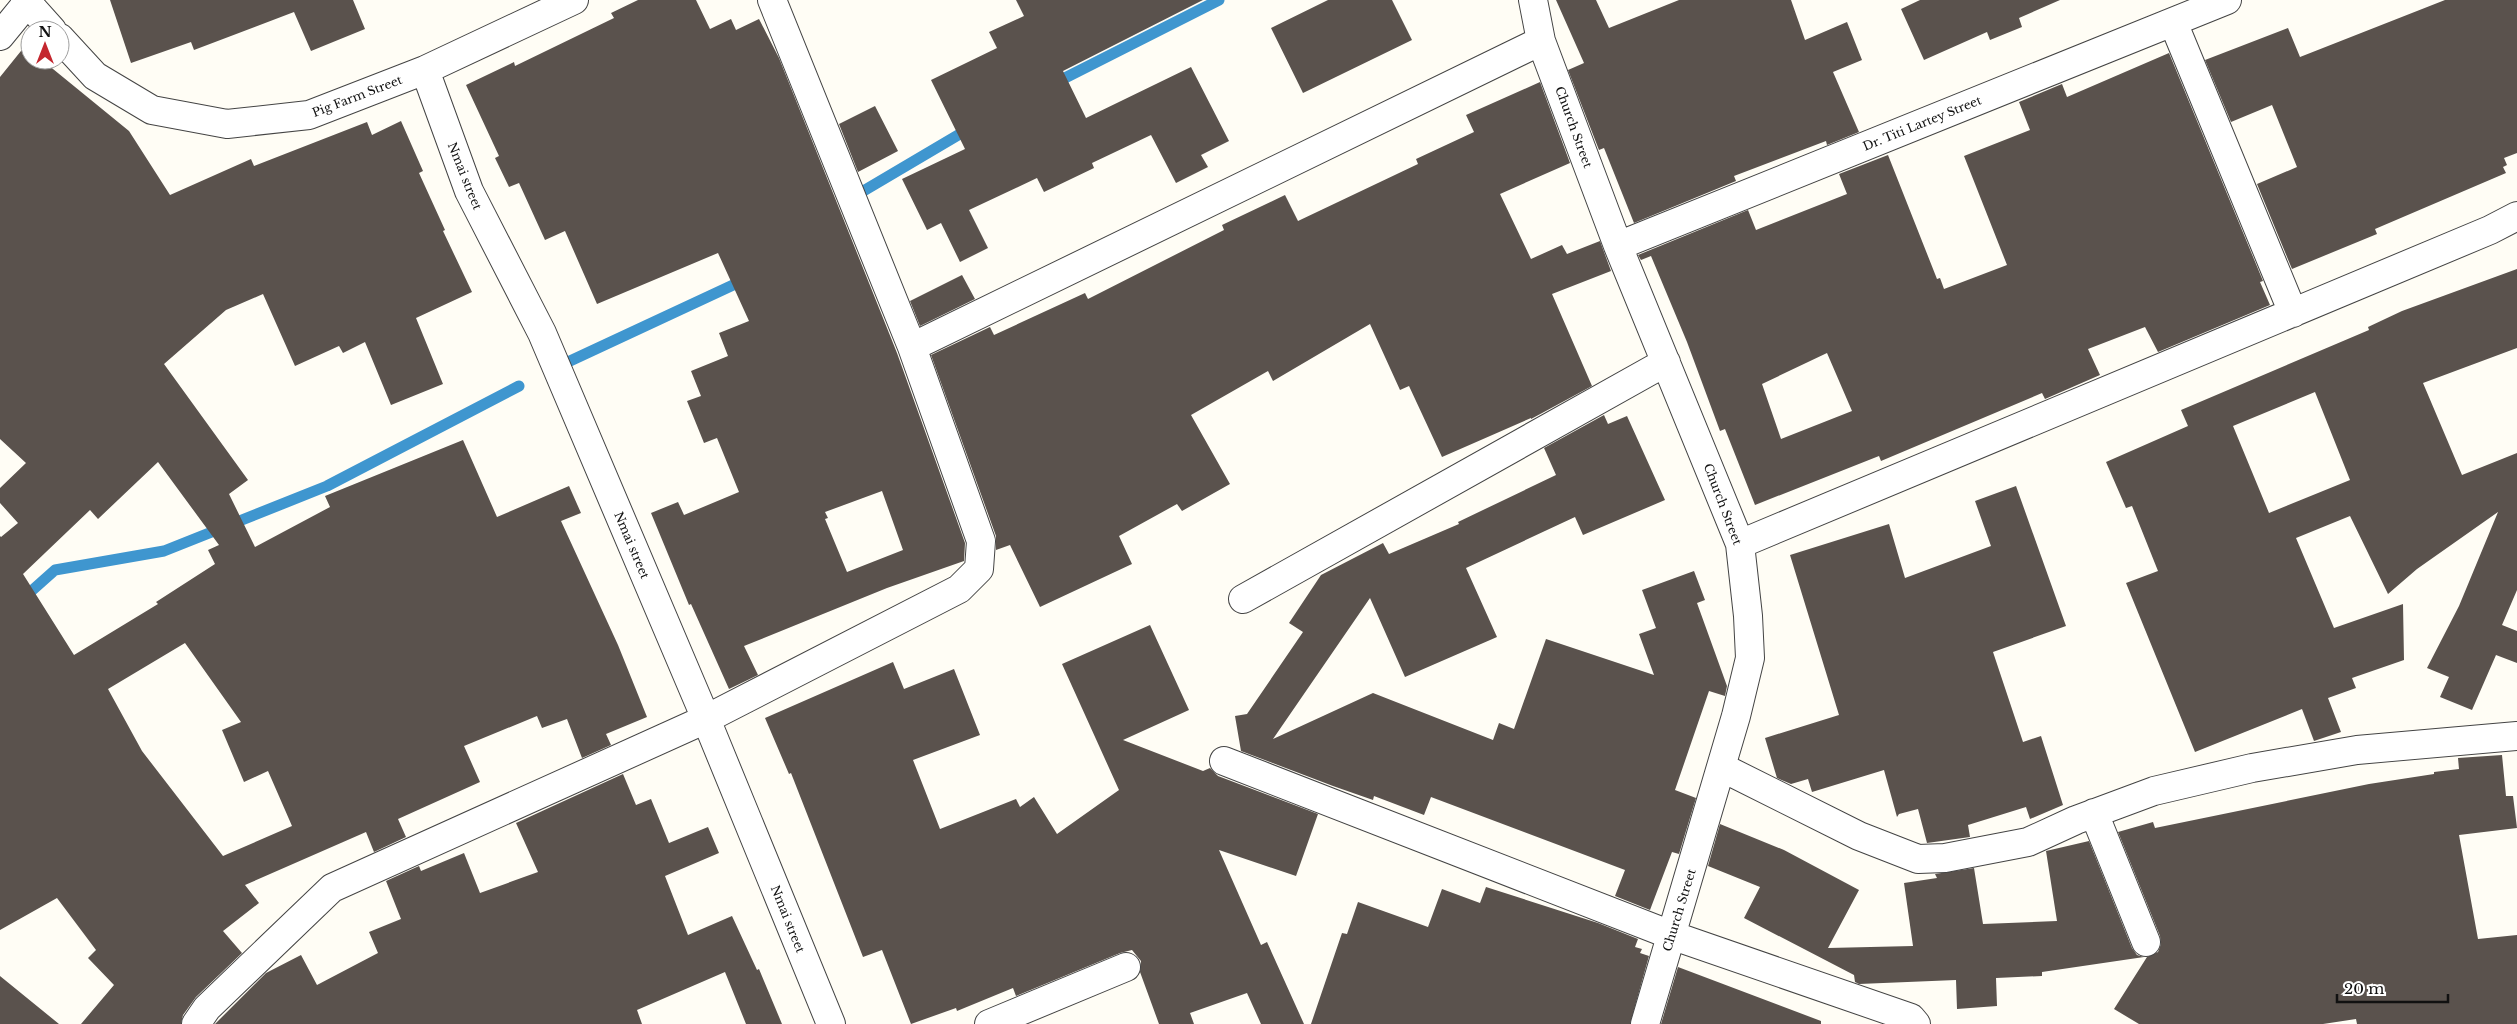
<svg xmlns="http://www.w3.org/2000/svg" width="2517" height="1024" font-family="'Libre Baskerville',serif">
  <rect width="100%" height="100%" fill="#fffdf5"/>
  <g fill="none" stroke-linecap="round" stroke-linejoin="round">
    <!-- stream -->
    <path stroke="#3f96cf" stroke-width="11" d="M 1053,84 L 1219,0
      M 860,193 L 970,128
      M 570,361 L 746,279
      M 0,619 L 55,570 L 164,551 L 327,486 L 519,386"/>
  </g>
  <!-- building -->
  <path fill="#5a524d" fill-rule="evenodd" d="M 110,0 L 353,0 L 365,29 L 311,51 L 294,12 L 194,50 L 191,42 L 131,63 Z
    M 638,0 L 696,0 L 710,29 L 731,19 L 736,30 L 759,19 L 779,58 L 897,353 L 965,543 L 964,561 L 887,588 L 744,646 L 758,675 L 729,689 L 691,604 L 689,605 L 651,513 L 678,502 L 684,515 L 739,492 L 717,438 L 704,443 L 687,401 L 701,396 L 691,371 L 728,356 L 719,333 L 749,321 L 718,253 L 597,304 L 565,231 L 545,240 L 519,183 L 509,187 L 495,158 L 499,156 L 466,85 L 514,62 L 515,66 L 614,18 L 611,13 ZM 882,491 L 903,550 L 847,572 L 825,519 L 828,518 L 825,512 Z
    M 1016,0 L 1203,0 L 1063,71 L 1086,118 L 1191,67 L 1229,141 L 1201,155 L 1208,167 L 1176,183 L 1151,135 L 1092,163 L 1094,168 L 1044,192 L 1037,178 L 969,210 L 988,248 L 960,262 L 941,223 L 927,230 L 902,179 L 965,149 L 931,80 L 997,48 L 989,32 L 1024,16 Z
    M 1328,0 L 1392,0 L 1412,40 L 1303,93 L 1271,28 Z
    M 1556,0 L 1596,0 L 1609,28 L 1679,0 L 1791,0 L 1805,40 L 1847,22 L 1862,60 L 1833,72 L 1859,132 L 1827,145 L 1826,141 L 1734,176 L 1736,181 L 1634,223 L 1604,148 L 1599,150 L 1568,70 L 1584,63 Z
    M 1920,0 L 2060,0 L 2019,18 L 2022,27 L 1990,40 L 1987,32 L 1924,60 L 1901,9 Z
    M 2445,0 L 2517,0 L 2517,153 L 2504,158 L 2507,165 L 2503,167 L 2506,173 L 2375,229 L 2377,234 L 2292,269 L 2257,184 L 2297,167 L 2272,105 L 2231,122 L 2205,60 L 2288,28 L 2300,57 Z
    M 25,46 L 30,50 L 30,60 L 42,60 L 129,131 L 170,195 L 251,159 L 254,166 L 367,122 L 372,135 L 401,121 L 423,171 L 419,173 L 445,230 L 443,231 L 472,292 L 416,318 L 443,384 L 391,405 L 365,342 L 343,353 L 339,346 L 295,366 L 263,294 L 226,310 L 164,364 L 248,480 L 229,494 L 255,547 L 330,507 L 325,496 L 463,440 L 497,517 L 569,486 L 581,513 L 561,521 L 618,645 L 647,717 L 606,734 L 611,745 L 582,758 L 567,719 L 542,728 L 537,716 L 464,746 L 480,782 L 398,819 L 406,837 L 374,852 L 366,832 L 245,885 L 259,903 L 223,931 L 242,953 L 196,997 L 183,1015 L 181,1024 L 81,1024 L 114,985 L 88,958 L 96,950 L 57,898 L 0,930 L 0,536 L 1,537 L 18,523 L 0,503 L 0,488 L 26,463 L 0,439 L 0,77 ZM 158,462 L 219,545 L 208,550 L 215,564 L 156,602 L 158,604 L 74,655 L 23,574 L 90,510 L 98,519 ZM 185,643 L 241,722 L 222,730 L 244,782 L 268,771 L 292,826 L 223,856 L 142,751 L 108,689 Z
    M 2169,53 L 2263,281 L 2260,282 L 2270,305 L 2158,352 L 2145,327 L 2088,349 L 2100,375 L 2045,399 L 2042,393 L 1881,461 L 1879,456 L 1755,505 L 1725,429 L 1720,431 L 1687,342 L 1651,256 L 1641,260 L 1638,255 L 1748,210 L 1756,230 L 1847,194 L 1839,174 L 1888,155 L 1937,279 L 1940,278 L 1944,289 L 2007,265 L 1964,156 L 2030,130 L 2019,102 L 2062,84 L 2067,97 ZM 1827,353 L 1852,411 L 1781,439 L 1762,384 Z
    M 1540,82 L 1570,163 L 1500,194 L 1531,259 L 1562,245 L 1567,254 L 1600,241 L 1611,271 L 1552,294 L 1592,386 L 1531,419 L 1531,418 L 1442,457 L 1409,386 L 1400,390 L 1370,324 L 1273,381 L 1268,371 L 1191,415 L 1230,484 L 1182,511 L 1177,504 L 1119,536 L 1132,564 L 1040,607 L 1010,545 L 996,550 L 996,536 L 931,355 L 990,327 L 994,335 L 1085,293 L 1088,299 L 1224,230 L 1222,225 L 1285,195 L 1298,221 L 1418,164 L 1416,159 L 1474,132 L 1466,115 Z
    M 875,106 L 898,151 L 858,172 L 839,124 Z
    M 2517,269 L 2517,348 L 2423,383 L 2462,475 L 2517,453 L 2517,590 L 2502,625 L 2517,631 L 2517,663 L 2496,655 L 2472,710 L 2440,697 L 2449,677 L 2427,668 L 2459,606 L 2498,512 L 2417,569 L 2388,594 L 2350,516 L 2296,538 L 2334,628 L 2403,604 L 2404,660 L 2352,678 L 2356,688 L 2328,698 L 2341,732 L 2314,741 L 2302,709 L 2195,752 L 2126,583 L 2158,571 L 2132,506 L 2126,508 L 2106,462 L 2188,426 L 2181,410 L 2369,330 L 2368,327 L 2402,311 ZM 2315,392 L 2350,480 L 2269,513 L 2233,426 Z
    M 962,275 L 975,299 L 920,326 L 910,301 Z
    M 1604,415 L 1608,424 L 1627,416 L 1665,500 L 1583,535 L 1575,517 L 1466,568 L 1497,637 L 1405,677 L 1370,598 L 1273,739 L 1373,693 L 1493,740 L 1499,723 L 1514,729 L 1546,639 L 1654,675 L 1639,634 L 1656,628 L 1642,590 L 1694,571 L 1705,600 L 1697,603 L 1727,686 L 1725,696 L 1709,691 L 1675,790 L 1696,798 L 1679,854 L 1672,852 L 1650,910 L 1615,896 L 1625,870 L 1431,797 L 1424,815 L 1374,796 L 1373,800 L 1333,786 L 1241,751 L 1235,716 L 1247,714 L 1303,632 L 1289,623 L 1321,575 L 1383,543 L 1389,554 L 1459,524 L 1458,522 L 1556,475 L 1544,448 Z
    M 2016,486 L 2066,626 L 1993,652 L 2023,742 L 2041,736 L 2063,805 L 2030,819 L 2026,807 L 1968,825 L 1970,837 L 1927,843 L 1918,809 L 1899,814 L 1897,817 L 1884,770 L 1812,792 L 1808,779 L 1791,784 L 1777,778 L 1765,738 L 1839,715 L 1790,555 L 1889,524 L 1905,578 L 1991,546 L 1975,501 Z
    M 1150,625 L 1189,710 L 1123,740 L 1203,771 L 1210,768 L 1218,776 L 1318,814 L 1296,876 L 1219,850 L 1261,945 L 1267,942 L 1304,1024 L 1261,1024 L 1247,993 L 1190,1013 L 1194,1024 L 1159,1024 L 1140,972 L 1141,961 L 1132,950 L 1120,953 L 1016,996 L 1013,988 L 957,1011 L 956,1008 L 911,1024 L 882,950 L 863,957 L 791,773 L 789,774 L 765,718 L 893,662 L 904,689 L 954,669 L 980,735 L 913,760 L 940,829 L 1016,799 L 1020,807 L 1034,797 L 1057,834 L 1119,790 L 1062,664 Z
    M 2502,755 L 2506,796 L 2513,796 L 2517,828 L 2459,835 L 2478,939 L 2517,935 L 2517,1024 L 2357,1024 L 2356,1019 L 2323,1024 L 2139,1024 L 2114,1009 L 2147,957 L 2158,952 L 2161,944 L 2160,936 L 2118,832 L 2153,822 L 2155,828 L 2369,784 L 2434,774 L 2434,772 L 2459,769 L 2458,758 Z
    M 623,774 L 636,805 L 651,799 L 669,843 L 708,827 L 719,853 L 665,876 L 688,935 L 732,916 L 757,970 L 759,969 L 782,1024 L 746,1024 L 725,972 L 637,1010 L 642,1024 L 215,1024 L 266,973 L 301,955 L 317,985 L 378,953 L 369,932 L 401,919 L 386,881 L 419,866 L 421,871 L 464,853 L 480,893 L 538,872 L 516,823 Z
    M 1720,824 L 1784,850 L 1859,890 L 1828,948 L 1913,946 L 1904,883 L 1937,878 L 1935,874 L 1974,868 L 1983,924 L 2057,921 L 2046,851 L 2089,841 L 2132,948 L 2137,955 L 2144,957 L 2042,972 L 2042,976 L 1996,978 L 1997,1006 L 1957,1009 L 1956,980 L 1859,984 L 1855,982 L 1854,975 L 1744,918 L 1760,887 L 1708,866 Z
    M 1486,887 L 1598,923 L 1638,939 L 1635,947 L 1642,949 L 1640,953 L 1649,956 L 1630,1024 L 1311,1024 L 1342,933 L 1347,934 L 1358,902 L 1428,927 L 1442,889 L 1480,903 Z
    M 1678,967 L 1821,1021 L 1821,1024 L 1661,1024 Z
    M 0,976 L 59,1024 L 0,1024 Z"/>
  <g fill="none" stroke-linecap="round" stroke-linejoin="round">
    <!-- minor casing -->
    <g stroke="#444" stroke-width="30">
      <path id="minor" d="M 25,0 L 52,30
        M 1533,0 L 1541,41 L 1618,246 L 1740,544 L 1748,616 L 1750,658 L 1736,716 L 1645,1024
        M 2173,22 L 2293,313
        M 0,36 L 27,3
        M 60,38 L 95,76 L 152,110 L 227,124 L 309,115 L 425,70 L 574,0
        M 425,70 L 469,191 L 542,333 L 706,719 L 831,1024
        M 1618,246 L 2227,0
        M 912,347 L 1541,41
        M 1740,544 L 2490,230 L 2517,216
        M 1243,599 L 1666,362
        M 1224,761 L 1671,935 L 1911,1018 L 1916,1024
        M 1721,767 L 1859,836 L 1918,859 L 1945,858 L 2028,842 L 2076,820 L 2154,791 L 2252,768 L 2357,750 L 2517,736
        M 2094,813 L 2146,942
        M 196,1024 L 207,1008 L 332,888 L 706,719 L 959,589 L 979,569 L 981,541 L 912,347 L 772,0
        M 989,1024 L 1126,967"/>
    </g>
    <!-- minor -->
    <use href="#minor" stroke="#fff" stroke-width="28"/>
  </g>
  <g text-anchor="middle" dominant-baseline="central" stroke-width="5" stroke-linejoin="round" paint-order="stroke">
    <!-- street labels -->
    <g font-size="12" fill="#111" stroke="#fff">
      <text transform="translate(357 96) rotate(-21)">Pig Farm Street</text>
      <text transform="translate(1922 123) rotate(-22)">Dr. Titi Lartey Street</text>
      <text transform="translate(1574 127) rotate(70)">Church Street</text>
      <text transform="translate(465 176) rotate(68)">Nmai street</text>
      <text transform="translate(1723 504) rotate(69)">Church Street</text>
      <text transform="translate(632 545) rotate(67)">Nmai street</text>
      <text transform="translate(1679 910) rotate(-73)">Church Street</text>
      <text transform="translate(788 919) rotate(68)">Nmai street</text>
    </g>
  </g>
  <!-- north arrow -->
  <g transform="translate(45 45)"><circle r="24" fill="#ffffff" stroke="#a0a0a0"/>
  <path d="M0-4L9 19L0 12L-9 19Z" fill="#c4262e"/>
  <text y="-8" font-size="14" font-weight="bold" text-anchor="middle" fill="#111111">N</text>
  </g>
  <!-- scale -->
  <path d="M2337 994v8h111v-8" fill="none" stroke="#111111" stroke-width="2.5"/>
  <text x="2344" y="994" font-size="15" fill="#111111" stroke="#ffffff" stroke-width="4" paint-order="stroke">20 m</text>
</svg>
